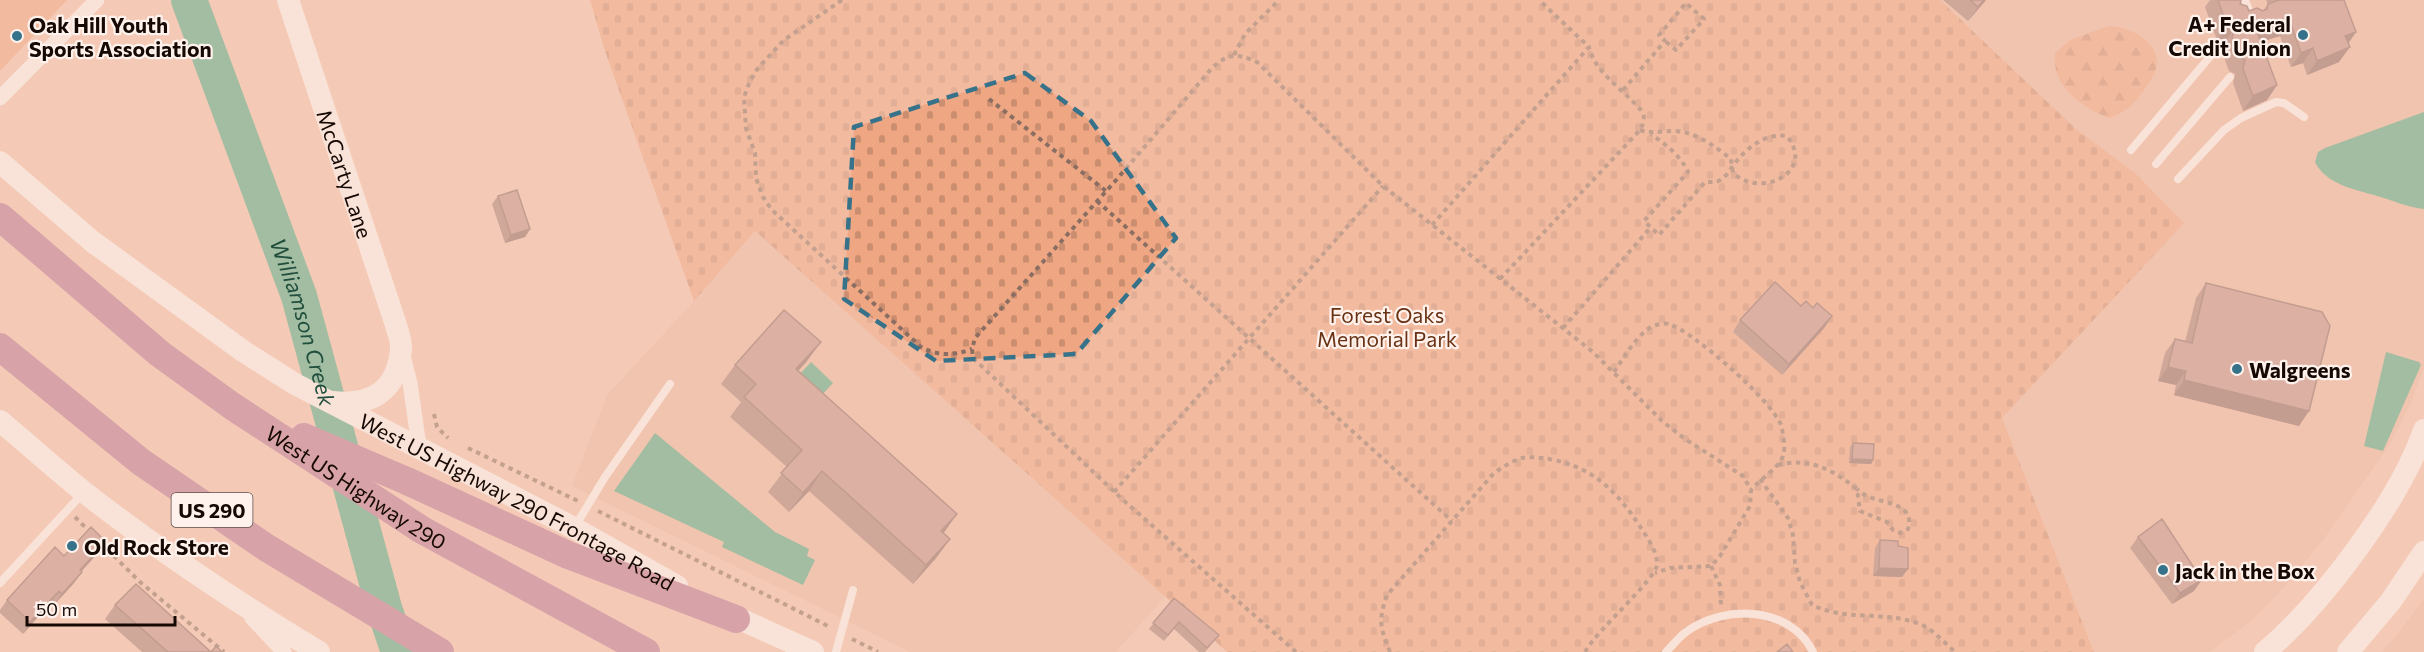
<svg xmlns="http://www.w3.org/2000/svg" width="2424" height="652" font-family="Commissioner,sans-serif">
  <defs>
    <pattern id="forest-firs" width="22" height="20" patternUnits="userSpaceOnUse" patternTransform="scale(1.5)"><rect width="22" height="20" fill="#efa683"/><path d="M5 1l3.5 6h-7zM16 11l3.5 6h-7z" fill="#cc8e70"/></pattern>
    <pattern id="cemetery-stones" width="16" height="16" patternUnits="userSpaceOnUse" patternTransform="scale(1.5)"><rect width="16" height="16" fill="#efa683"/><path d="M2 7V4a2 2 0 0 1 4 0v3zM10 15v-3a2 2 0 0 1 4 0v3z" fill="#cc8e70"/></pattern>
  </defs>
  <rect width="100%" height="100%" fill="#f4cab6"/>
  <!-- built -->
  <path fill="#edbca6" d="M 1940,0 L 2424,0 L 2424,368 L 2410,405 L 2390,444 L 2324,539 L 2287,584 L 2254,619 L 2210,652 L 2094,652 L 2002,418 L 2135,173 L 2076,129 Z
    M 755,231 L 1165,597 L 1116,652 L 910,652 L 572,486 L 607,395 L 694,301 Z
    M 2424,598 L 2424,652 L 2381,652 L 2397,635 Z"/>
  <!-- forest -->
  <path fill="url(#forest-firs)" d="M 2109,26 C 2130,27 2162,42 2156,68 C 2155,76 2147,86 2142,93 C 2132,106 2125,113 2109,118 C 2081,107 2051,86 2055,53 L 2070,40 Z"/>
  <!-- cemetery -->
  <path fill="url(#cemetery-stones)" d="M 590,0 L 1940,0 L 2076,129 L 2135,173 L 2184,223 L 2002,418 L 2094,652 L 1227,652 L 755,231 L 694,301 L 605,51 Z"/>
  <!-- pitch -->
  <path fill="#efa683" d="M 0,0 L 67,0 L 0,71 Z"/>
  <!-- water -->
  <path fill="#3ead87" d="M 2424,112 L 2424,209 C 2406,207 2392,200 2374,195 C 2353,189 2326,184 2315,162 L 2318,152 L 2325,148 Z
    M 2386,352 L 2419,362 L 2421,365 L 2383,451 L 2364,446 Z
    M 811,362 L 833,383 L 821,396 L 799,375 Z
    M 655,433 L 775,532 L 809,549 L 807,556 L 815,560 L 803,585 L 722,547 L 724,542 L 614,491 Z"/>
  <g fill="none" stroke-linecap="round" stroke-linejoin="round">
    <!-- river -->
    <path stroke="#3ead87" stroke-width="36" id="s1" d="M 189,0 L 299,296 L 384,608 L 399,652"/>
    <!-- path -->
    <path stroke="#8a6e61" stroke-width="4" stroke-dasharray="4.5 4.5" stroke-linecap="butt" d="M 842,0 L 784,40 L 758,68 L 750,81 L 744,97 L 746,128 L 755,153 L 756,178 L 763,197 L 772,210 L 921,347 C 938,356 953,356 972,349
      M 1234,55 L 1245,34 L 1279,0
      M 1623,90 L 1665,41 L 1659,35 L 1686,3 L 1704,19 L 1676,50 L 1665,41
      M 989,99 L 1106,191
      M 1640,130 C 1652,134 1661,131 1674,131 C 1694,131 1716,147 1731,159 L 1733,173 C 1761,199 1816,172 1787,136 C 1765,133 1748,147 1735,163 C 1731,168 1728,174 1723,178 C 1718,183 1712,182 1705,182 L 1659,235 L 1644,221 L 1688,172 C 1681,156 1665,144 1651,134
      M 1097,201 L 1452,521
      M 1432,225 L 1589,47 L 1539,0
      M 1500,279 L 1640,130 C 1643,124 1646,118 1642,112 C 1641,109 1638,108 1636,105 C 1620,87 1595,72 1589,47
      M 1563,328 L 1651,227
      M 1614,372 C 1623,359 1640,329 1656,325 C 1659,324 1666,323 1669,324 C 1694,332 1772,401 1781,425 C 1783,433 1786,448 1783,456 C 1778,469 1760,479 1751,490
      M 434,414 L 437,427 L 448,438
      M 468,448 L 578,501
      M 1778,465 C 1810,457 1833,470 1857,489 L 1860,511 L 1887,522 L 1893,530 L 1900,533 L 1908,529 C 1916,504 1884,503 1869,497 C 1865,496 1861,492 1857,489
      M 1760,479 L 1788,518 L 1793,535 L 1795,563 L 1800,582 L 1812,605 C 1847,622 1887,610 1922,625 C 1934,631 1945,643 1955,652
      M 1114,492 L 1383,186
      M 598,511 L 830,627
      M 75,517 L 91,533
      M 101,543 L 140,582 L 224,652
      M 1711,566 L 1720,585 L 1721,605
      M 852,639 L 878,652
      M 1296,652 L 1122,499 L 973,358 L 972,349 L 975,338 L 1117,179 L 1212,68 C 1229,53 1236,53 1257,62 L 1383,186 L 1593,352 L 1662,421 L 1685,439 L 1743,476 L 1751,490 L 1750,506 L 1720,556 L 1711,566 L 1670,568 L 1655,573
      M 1390,652 C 1380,627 1378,621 1387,595 L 1494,473 C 1503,467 1512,461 1522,458 C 1530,456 1541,458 1549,459 C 1593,467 1617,491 1641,528 C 1647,537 1658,553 1657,565 C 1655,580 1596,631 1585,652"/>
    <!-- lane -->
    <path stroke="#fff" stroke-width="8" d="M 2245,0 L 2250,13
      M 2131,150 L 2219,46
      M 2156,164 L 2230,77
      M 2178,179 L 2224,130 L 2241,118 L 2276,102 L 2284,103 L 2304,117
      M 576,525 L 605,477 L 670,384
      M 0,583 L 83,493
      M 836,652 L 853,590
      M 1666,652 C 1673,645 1679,637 1686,632 C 1724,604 1791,606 1813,652"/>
    <!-- street -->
    <path stroke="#fff" stroke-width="15" d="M 0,98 L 97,0
      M 402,352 L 410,383 L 419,446
      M 252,618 L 284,652"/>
    <!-- secondary -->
    <g stroke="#fff" stroke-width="22">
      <path id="s2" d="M 288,0 L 395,322 C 397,330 402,341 401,349 C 397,391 372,406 333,402"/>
      <path id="s3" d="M 0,162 L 93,242 L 243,351 L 295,384 L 574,528 L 677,586"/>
      <path d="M 0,421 C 28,444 55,469 84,492 C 158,550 238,603 319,652"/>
      <path d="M 722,611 L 813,652"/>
      <path d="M 2265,652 C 2322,604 2400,500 2424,430"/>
      <path d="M 2348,652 L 2391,601 L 2424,552"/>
    </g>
    <!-- highway -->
    <g stroke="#b77398" stroke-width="28">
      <path id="s4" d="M 0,217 L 160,354 L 232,406 L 422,530 L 646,652"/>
      <path d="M 0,347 L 141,462 L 267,548 L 440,652"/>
      <path d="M 304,437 L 407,481 L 568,555 L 736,619"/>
    </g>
  </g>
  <!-- wall -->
  <path fill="#a47e79" d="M 1943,0 L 1986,0 L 1968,21 Z
    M 2210,0 L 2241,0 L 2240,4 L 2249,11 L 2263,11 L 2268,4 L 2266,0 L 2344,0 L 2348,43 L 2339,62 L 2307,75 L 2303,63 L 2291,67 L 2280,36 L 2261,42 L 2277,85 L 2267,100 L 2243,111 L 2233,83 L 2235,74 L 2229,71 L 2222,52 L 2224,43 L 2217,40 L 2205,7 Z
    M 498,196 L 530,229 L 525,237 L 505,243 L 492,204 Z
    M 2206,283 L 2299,426 L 2174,395 L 2176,385 L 2158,381 L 2165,353 L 2175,339 L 2185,342 L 2196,298 Z
    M 1801,306 L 1813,308 L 1832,316 L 1824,328 L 1782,375 L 1733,332 L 1740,320 Z
    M 807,361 L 798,371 L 944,533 L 950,539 L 936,558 L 913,584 L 809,491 L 789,512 L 768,492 L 787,467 L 730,417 L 741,402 L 721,384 L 735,365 Z
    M 1853,443 L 1873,460 L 1871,464 L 1849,463 L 1850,447 Z
    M 2138,537 L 2194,591 L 2172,604 L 2130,548 Z
    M 1880,540 L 1898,546 L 1902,577 L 1873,576 L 1875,548 Z
    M 106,542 L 98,553 L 82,571 L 82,572 L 74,583 L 54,605 L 51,602 L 23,634 L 0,613 L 0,610 L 7,600 Z
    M 1174,598 L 1219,635 L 1205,652 L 1199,652 L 1174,629 L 1164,641 L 1149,629 Z
    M 115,605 L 211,652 L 222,652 L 142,652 L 105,619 Z"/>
  <!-- shaded-wall -->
  <path fill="#866663" d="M 1984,0 L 1986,0 L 1968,21 L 1978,7 Z
    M 2290,21 L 2280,36 L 2247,46 L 2257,32 Z
    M 2227,26 L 2234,29 L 2224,43 L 2217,40 Z
    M 2356,32 L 2346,47 L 2345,36 Z
    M 2350,47 L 2339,62 L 2307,75 L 2317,61 Z
    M 2313,48 L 2303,63 L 2291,67 L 2301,53 Z
    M 2277,85 L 2267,100 L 2243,111 L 2253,96 Z
    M 530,229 L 525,237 L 505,243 L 511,235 Z
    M 1832,316 L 1824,328 L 1782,375 L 1789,364 Z
    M 821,342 L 807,361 L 782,389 L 796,369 Z
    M 2168,367 L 2186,371 L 2176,385 L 2158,381 Z
    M 2184,380 L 2309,411 L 2299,426 L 2174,395 Z
    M 1852,459 L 1873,460 L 1871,464 L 1849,463 Z
    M 822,471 L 809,491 L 789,512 L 803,493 Z
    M 957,514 L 943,534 L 941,531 Z
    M 950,539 L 936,558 L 913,584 L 926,565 Z
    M 106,542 L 98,553 L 72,581 L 80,570 Z
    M 1879,568 L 1908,569 L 1902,577 L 1873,576 Z
    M 82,572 L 74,583 L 54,605 L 62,594 Z
    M 2202,580 L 2194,591 L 2172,604 L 2180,593 Z
    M 59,591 L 51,602 L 23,634 L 30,622 Z"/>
  <!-- building -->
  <path fill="#bf928d" stroke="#866663" stroke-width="1.5" d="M 1970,0 L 1984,0 L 1978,7 Z
    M 2218,0 L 2241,0 L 2240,4 L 2247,6 L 2249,11 L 2257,8 L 2263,11 L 2267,9 L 2268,4 L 2279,0 L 2344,0 L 2356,32 L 2345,36 L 2350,47 L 2317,61 L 2313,48 L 2301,53 L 2290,21 L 2257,32 L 2277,85 L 2253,96 L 2243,69 L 2245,60 L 2239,57 L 2232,38 L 2234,29 L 2227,26 Z
    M 517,190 L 530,229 L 511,235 L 498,196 Z
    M 1775,282 L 1801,306 L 1806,301 L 1813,308 L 1817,303 L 1832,316 L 1789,364 L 1740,320 Z
    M 2206,283 L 2322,312 L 2330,326 L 2309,411 L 2184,380 L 2186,371 L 2168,367 L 2175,339 L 2192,343 Z
    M 784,310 L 821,342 L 796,369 L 957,514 L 941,531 L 950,539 L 926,565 L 822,471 L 803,493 L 781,473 L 802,450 L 744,397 L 756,384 L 735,365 Z
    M 1853,443 L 1874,444 L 1873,460 L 1852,459 Z
    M 2162,519 L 2202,580 L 2180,593 L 2138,537 Z
    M 91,527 L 106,542 L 80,570 L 82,572 L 62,594 L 59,591 L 30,622 L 7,600 L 55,547 L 64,556 Z
    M 1880,540 L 1898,541 L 1898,546 L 1908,548 L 1908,569 L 1879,568 Z
    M 136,584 L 211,652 L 216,646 L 222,652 L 168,652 L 115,605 Z
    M 1174,598 L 1219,635 L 1207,648 L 1179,622 L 1168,635 L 1153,623 Z
    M 1787,644 L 1793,652 L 1777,652 Z"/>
  <!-- marked area -->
  <path d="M0 0H2424V652H0ZM 1025,73 L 1091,121 L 1176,238 L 1076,354 L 936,361 L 844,299 L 854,127 Z" fill="#f4cab6" fill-opacity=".55" fill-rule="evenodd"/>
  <path fill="none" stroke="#367289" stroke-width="4.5" stroke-dasharray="12 8" stroke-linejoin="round" d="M 1025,73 L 1091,121 L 1176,238 L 1076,354 L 936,361 L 844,299 L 854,127 Z"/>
  <!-- markers -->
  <g fill="#367289" stroke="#fff2ec" stroke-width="2">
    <circle cx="2303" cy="35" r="6"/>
    <circle cx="17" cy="36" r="6"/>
    <circle cx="2237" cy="369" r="6"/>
    <circle cx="72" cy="546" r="6"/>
    <circle cx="2163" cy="570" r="6"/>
  </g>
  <g text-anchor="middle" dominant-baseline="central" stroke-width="4.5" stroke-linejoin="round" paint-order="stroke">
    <!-- shield labels -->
    <rect fill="#fff2ec" stroke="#5c4f4a" stroke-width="1.5" x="171.5" y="493" width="81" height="34" rx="4.5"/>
    <g font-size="20" font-weight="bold" fill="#160904">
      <text x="212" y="510">US 290</text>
    </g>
    <!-- poi labels -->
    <g font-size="21" font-weight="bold" fill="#160904" stroke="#fff2ec" text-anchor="start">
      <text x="2291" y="23" text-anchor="end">A+ Federal<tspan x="2291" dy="24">Credit Union</tspan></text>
      <text x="29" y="24">Oak Hill Youth<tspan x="29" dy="24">Sports Association</tspan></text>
      <text x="2249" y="369">Walgreens</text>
      <text x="84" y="546">Old Rock Store</text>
      <text x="2175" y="570">Jack in the Box</text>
    </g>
    <!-- street labels -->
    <g font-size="21" fill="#160904" stroke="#fff2ec">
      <text stroke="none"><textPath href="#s2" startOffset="183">McCarty Lane</textPath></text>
      <text stroke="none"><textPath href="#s4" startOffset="448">West US Highway 290</textPath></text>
      <text stroke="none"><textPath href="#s3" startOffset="621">West US Highway 290 Frontage Road</textPath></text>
    </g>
    <!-- park labels -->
    <g font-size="21" fill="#693215" stroke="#fff2ec">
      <text x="1387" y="314">Forest Oaks<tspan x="1387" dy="24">Memorial Park</tspan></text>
    </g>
    <!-- water labels -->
    <g font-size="22" font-style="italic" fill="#214f3e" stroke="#fff2ec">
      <text stroke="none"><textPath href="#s1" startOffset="342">Williamson Creek</textPath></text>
    </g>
  </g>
  <!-- scale -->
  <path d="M27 616v9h148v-9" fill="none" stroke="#160904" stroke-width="3"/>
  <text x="36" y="616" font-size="18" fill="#160904" stroke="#fff2ec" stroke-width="4.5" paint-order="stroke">50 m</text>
</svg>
